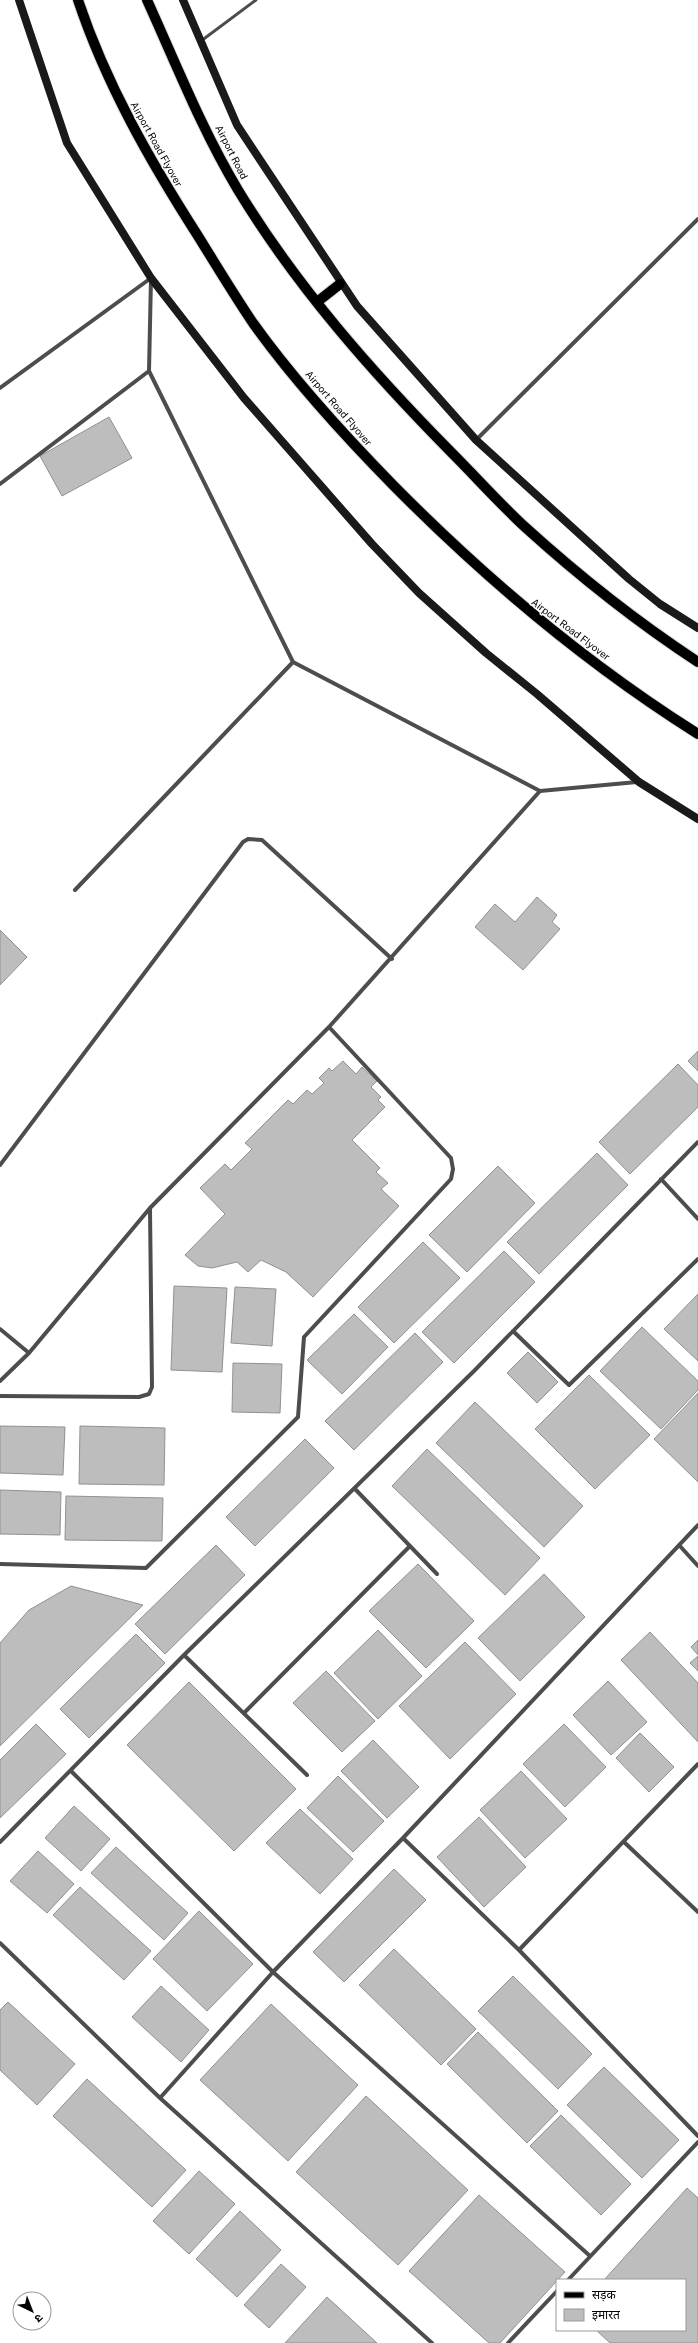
<svg xmlns="http://www.w3.org/2000/svg" width="698" height="2343" font-family="'Public Sans','Noto Sans Devanagari',sans-serif">
  <rect width="100%" height="100%" fill="#fff"/>
  <!-- building -->
  <path fill="#bdbdbd" stroke="#919191" d="M 109,417 L 132,458 L 62,496 L 40,456 Z
    M 537,897 L 557,915 L 552,922 L 560,929 L 523,970 L 475,927 L 495,904 L 515,922 Z
    M 0,930 L 27,957 L 0,985 Z
    M 698,1051 L 698,1071 L 688,1061 Z
    M 343,1061 L 356,1074 L 362,1067 L 377,1081 L 371,1087 L 381,1097 L 378,1100 L 385,1107 L 352,1140 L 380,1168 L 376,1172 L 388,1183 L 381,1189 L 399,1206 L 313,1297 L 286,1272 L 261,1260 L 248,1272 L 237,1262 L 212,1268 L 198,1266 L 185,1255 L 225,1214 L 200,1188 L 225,1164 L 231,1170 L 252,1149 L 245,1143 L 288,1100 L 293,1104 L 307,1090 L 312,1094 L 324,1083 L 319,1078 L 329,1068 L 332,1071 Z
    M 678,1064 L 698,1085 L 698,1107 L 630,1174 L 599,1142 Z
    M 597,1153 L 628,1185 L 539,1274 L 507,1242 Z
    M 498,1166 L 535,1203 L 467,1272 L 429,1235 Z
    M 423,1242 L 460,1278 L 394,1343 L 358,1307 Z
    M 504,1251 L 535,1282 L 454,1363 L 422,1332 Z
    M 174,1286 L 227,1288 L 222,1372 L 171,1370 Z
    M 235,1287 L 276,1289 L 272,1346 L 231,1343 Z
    M 698,1294 L 698,1361 L 664,1329 Z
    M 354,1314 L 388,1347 L 342,1394 L 307,1360 Z
    M 642,1327 L 698,1381 L 698,1390 L 661,1429 L 600,1371 Z
    M 415,1333 L 443,1362 L 354,1450 L 325,1421 Z
    M 528,1352 L 558,1382 L 537,1403 L 507,1373 Z
    M 233,1363 L 282,1364 L 280,1413 L 232,1412 Z
    M 589,1375 L 650,1435 L 595,1489 L 535,1429 Z
    M 698,1393 L 698,1482 L 654,1439 Z
    M 475,1402 L 583,1506 L 544,1547 L 436,1443 Z
    M 0,1426 L 65,1427 L 63,1475 L 0,1473 Z
    M 80,1426 L 165,1428 L 164,1485 L 79,1484 Z
    M 305,1439 L 334,1468 L 255,1546 L 226,1517 Z
    M 427,1449 L 540,1558 L 505,1595 L 392,1486 Z
    M 0,1490 L 61,1492 L 60,1535 L 0,1534 Z
    M 66,1496 L 163,1498 L 162,1541 L 65,1540 Z
    M 216,1545 L 245,1575 L 165,1654 L 135,1624 Z
    M 418,1564 L 474,1621 L 426,1668 L 369,1611 Z
    M 544,1574 L 585,1617 L 520,1681 L 478,1638 Z
    M 71,1586 L 143,1605 L 0,1746 L 0,1643 L 29,1610 Z
    M 378,1630 L 422,1676 L 378,1719 L 334,1673 Z
    M 650,1632 L 698,1683 L 698,1742 L 621,1660 Z
    M 136,1634 L 165,1663 L 89,1738 L 60,1709 Z
    M 698,1640 L 698,1655 L 691,1647 Z
    M 465,1642 L 516,1694 L 450,1759 L 399,1706 Z
    M 698,1656 L 698,1671 L 690,1663 Z
    M 326,1671 L 375,1721 L 342,1752 L 293,1703 Z
    M 608,1681 L 647,1722 L 611,1755 L 573,1715 Z
    M 189,1682 L 296,1789 L 234,1851 L 127,1745 Z
    M 36,1724 L 66,1754 L 0,1818 L 0,1760 Z
    M 564,1724 L 606,1767 L 565,1807 L 523,1764 Z
    M 640,1733 L 674,1767 L 649,1792 L 616,1758 Z
    M 373,1740 L 419,1787 L 387,1818 L 341,1771 Z
    M 521,1771 L 567,1819 L 525,1858 L 480,1810 Z
    M 338,1776 L 384,1821 L 353,1852 L 307,1808 Z
    M 74,1806 L 110,1839 L 81,1871 L 45,1838 Z
    M 300,1809 L 353,1859 L 320,1894 L 266,1843 Z
    M 479,1817 L 526,1867 L 484,1907 L 437,1857 Z
    M 116,1847 L 188,1913 L 164,1940 L 91,1873 Z
    M 38,1851 L 74,1884 L 47,1913 L 10,1881 Z
    M 394,1869 L 426,1900 L 344,1982 L 313,1952 Z
    M 80,1887 L 151,1951 L 124,1980 L 53,1915 Z
    M 199,1911 L 253,1964 L 207,2011 L 153,1959 Z
    M 394,1949 L 476,2029 L 441,2065 L 359,1985 Z
    M 513,1976 L 592,2054 L 558,2089 L 478,2011 Z
    M 161,1986 L 209,2030 L 181,2062 L 132,2017 Z
    M 8,2002 L 75,2064 L 37,2105 L 0,2070 L 0,2010 Z
    M 271,2004 L 358,2085 L 288,2161 L 200,2080 Z
    M 478,2032 L 558,2111 L 527,2143 L 447,2064 Z
    M 604,2067 L 679,2140 L 642,2178 L 567,2105 Z
    M 87,2079 L 186,2170 L 152,2207 L 53,2116 Z
    M 366,2096 L 468,2190 L 398,2265 L 296,2172 Z
    M 561,2115 L 631,2184 L 601,2215 L 530,2146 Z
    M 199,2171 L 235,2204 L 189,2254 L 153,2221 Z
    M 687,2188 L 698,2198 L 698,2343 L 610,2343 L 596,2330 L 685,2330 L 685,2280 L 604,2280 Z
    M 479,2195 L 565,2272 L 500,2343 L 489,2343 L 409,2271 Z
    M 240,2211 L 281,2250 L 237,2297 L 196,2259 Z
    M 281,2264 L 306,2287 L 269,2328 L 244,2305 Z
    M 327,2297 L 377,2343 L 285,2343 Z"/>
  <g fill="none" stroke-linecap="round" stroke-linejoin="round">
    <!-- primary casing -->
    <g stroke="#dbdbdb" stroke-width="12">
      <path id="primary" d="M 78,0 C 106,84 150,161 198,236 C 216,265 234,295 253,323 C 295,382 344,435 394,486 C 487,580 587,664 698,734
        M 147,0 C 176,64 202,130 238,190 C 297,287 372,372 451,452 C 476,477 499,503 525,527 C 579,576 637,622 698,662
        M 317,302 L 340,284"/>
    </g>
    <!-- lane -->
    <path stroke="#4d4d4d" stroke-width="3" d="M 201,41 L 256,0"/>
    <!-- street -->
    <path stroke="#4d4d4d" stroke-width="4" d="M 151,278 L 149,371 L 293,662 L 540,791 L 637,782
      M 0,388 L 151,278
      M 476,440 L 698,219
      M 0,484 L 149,371
      M 75,890 L 293,662
      M 0,1165 L 243,842 L 248,839 L 262,840 L 392,959
      M 661,1179 L 698,1219
      M 0,1329 L 29,1353
      M 513,1331 L 569,1385 L 698,1259
      M 0,1381 L 29,1353 L 150,1208 L 329,1027 L 540,791
      M 0,1396 L 139,1397 L 149,1394 L 152,1387 L 150,1209
      M 355,1489 L 437,1574
      M 679,1545 L 698,1566
      M 0,1564 L 146,1568 L 298,1417 L 304,1337 L 451,1179 L 453,1169 L 451,1158 L 329,1027
      M 184,1655 L 307,1775
      M 245,1712 L 410,1546
      M 71,1771 L 273,1972 L 590,2256
      M 403,1838 L 519,1950 L 698,2136
      M 0,1842 L 184,1655 L 474,1371 L 698,1142
      M 624,1842 L 698,1912
      M 0,1943 L 160,2098 L 432,2343
      M 519,1950 L 698,1764
      M 160,2098 L 273,1972 L 403,1838 L 698,1525
      M 568,2280 L 698,2142
      M 508,2343 L 557,2291"/>
    <!-- secondary -->
    <path stroke="#1a1a1a" stroke-width="8" d="M 19,0 L 67,143 L 151,278 L 244,398 L 372,544 L 419,593 L 486,653 L 537,694 L 639,782 L 698,819
      M 183,0 L 237,125 L 357,306 L 476,440 L 629,579 L 660,604 L 698,628"/>
    <!-- primary -->
    <use href="#primary" stroke="#000" stroke-width="10"/>
  </g>
  <g text-anchor="middle" dominant-baseline="central" stroke-width="3" stroke-linejoin="round" paint-order="stroke">
    <!-- street labels -->
    <g font-size="10" fill="#000" stroke="#fff">
      <text transform="translate(157 144) rotate(61)">Airport Road Flyover</text>
      <text transform="translate(232 152) rotate(63)">Airport Road</text>
      <text transform="translate(339 408) rotate(49)">Airport Road Flyover</text>
      <text transform="translate(571 629) rotate(37)">Airport Road Flyover</text>
    </g>
  </g>
  <!-- legend -->
  <rect x="556" y="2279" width="130" height="52" fill="#ffffff" stroke="#999999"/>
  <rect x="564" y="2292" width="20" height="6" fill="#000000" stroke="#999999"/>
  <text x="592" y="2299" font-size="12" fill="#000000">सड़क</text>
  <rect x="564" y="2309" width="20" height="12" fill="#bdbdbd" stroke="#999999"/>
  <text x="592" y="2319" font-size="12" fill="#000000">इमारत</text>
  <!-- north arrow -->
  <g transform="translate(32 2311) rotate(137)"><circle r="19" fill="#ffffff" stroke="#999999"/>
  <path d="M0-3L7 15L0 10L-7 15Z" fill="#000000"/>
  <text y="-6" font-size="11" font-weight="bold" text-anchor="middle" fill="#000000">उ</text>
  </g>
</svg>
